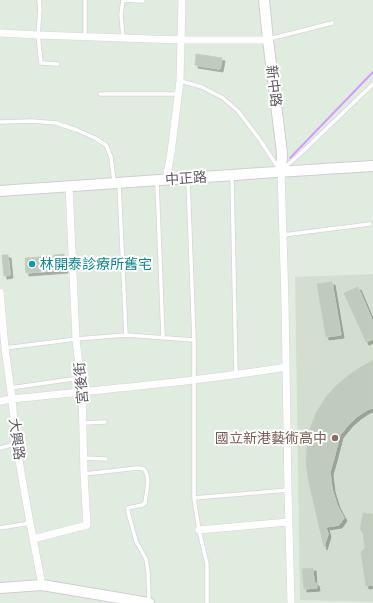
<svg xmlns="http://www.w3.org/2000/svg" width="373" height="603" font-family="'Archivo Narrow','Noto Sans TC',sans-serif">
  <defs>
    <filter id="shadow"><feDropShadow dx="3" dy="3" stdDeviation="0" flood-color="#0004"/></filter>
  </defs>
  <rect width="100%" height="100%" fill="#e1ece0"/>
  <!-- education -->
  <path fill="#d3ded1" d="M 373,274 L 373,602 L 300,600 L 295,277 Z"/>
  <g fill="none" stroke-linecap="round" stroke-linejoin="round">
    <!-- stream -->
    <path stroke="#d39dfe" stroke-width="2" d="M 290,158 L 373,72"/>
  </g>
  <!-- building -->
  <path fill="#c1cabe" stroke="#c2d0be" filter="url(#shadow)" d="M 196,54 L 222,58 L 220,69 L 195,65 Z
    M 64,254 L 65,270 L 26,273 L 25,258 L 54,256 L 54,255 Z
    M 2,255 L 8,255 L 10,275 L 4,276 Z
    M 332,282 L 341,335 L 326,337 L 317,284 Z
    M 358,287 L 373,322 L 373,339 L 366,342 L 344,293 Z
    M 373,360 L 373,408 L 367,410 L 358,416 L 350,423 L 340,435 L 334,458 L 330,472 L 332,489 L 337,505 L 344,518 L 339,525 L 326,527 L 328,534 L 324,547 L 309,483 L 306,463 L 307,446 L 310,429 L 316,413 L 326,397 L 337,385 L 350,374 Z
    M 363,513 L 373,514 L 373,585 L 366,586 L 361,552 L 365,548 L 363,533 L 360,529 Z
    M 313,568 L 314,583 L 316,583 L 317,588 L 304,589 L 302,569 Z"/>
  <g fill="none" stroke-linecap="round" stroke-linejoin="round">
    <!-- lane casing -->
    <g stroke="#d8d3da" stroke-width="5">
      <path id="lane" d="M 39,0 L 40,9 L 38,35 L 41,63 L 58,64
        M 85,0 L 85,36
        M 123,0 L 121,14 L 123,38
        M 123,0 L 143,1
        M 269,39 L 332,23
        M 180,81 L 202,87 L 223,98 L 238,111 L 260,140 L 279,169
        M 100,94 L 179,94
        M 0,122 L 32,121 L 56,123 L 77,130 L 95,138 L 106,145 L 111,157 L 114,182
        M 283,169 L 299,155 L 373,84
        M 232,176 L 236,374
        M 188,180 L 194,340 L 194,498 L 199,530 L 207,564 L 207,603
        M 157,182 L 163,337
        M 119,184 L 126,335
        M 283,235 L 370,224
        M 5,348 L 76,339 L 126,335 L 194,340
        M 10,388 L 80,378
        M 83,423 L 105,422
        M 0,448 L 15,444
        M 84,458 L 106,459
        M 84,474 L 138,468 L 144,469 C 151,478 146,492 145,503 L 142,505 L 128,508 L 128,512 L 136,541 L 146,559 L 148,572 L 149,602
        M 194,498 L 288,490
        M 0,528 L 30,523"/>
    </g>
    <!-- street casing -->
    <g stroke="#d8d3da" stroke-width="8">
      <path id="street" d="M 0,33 L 38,35 L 181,40 L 268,40
        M 281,171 L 285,302 L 288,490 L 291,603
        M 166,180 L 171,153 L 180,81 L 182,0
        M 0,292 L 5,348 L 12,399 L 16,444 L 30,523 L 42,585
        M 0,401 L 12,399 C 103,389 195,382 286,367
        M 199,530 L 288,522
        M 33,539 L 87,525 L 84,474 L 82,392 L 76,339 L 69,186"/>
    </g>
    <!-- secondary casing -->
    <g stroke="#d2cbd4" stroke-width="12">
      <path id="secondary" d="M 264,0 L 268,40 L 282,153 L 281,171
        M 0,191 C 124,183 249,173 373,166
        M 0,588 L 42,585 L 149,603"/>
    </g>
    <!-- lane -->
    <use href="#lane" stroke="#fff" stroke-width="3.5"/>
    <!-- street -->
    <use href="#street" stroke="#fff" stroke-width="7"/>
    <!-- secondary -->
    <use href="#secondary" stroke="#fff" stroke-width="10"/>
  </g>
  <!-- markers -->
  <circle fill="#0f9aa8" stroke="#fff" stroke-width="1.5" cx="32" cy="264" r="4"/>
  <circle fill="#8d6e63" stroke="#fff" stroke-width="1.5" cx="335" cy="438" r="4"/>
  <g text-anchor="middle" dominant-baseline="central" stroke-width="4" stroke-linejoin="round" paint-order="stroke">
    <!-- street labels -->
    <g font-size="14" fill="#5e5961" stroke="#fff">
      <text transform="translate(274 86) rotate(83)">新中路</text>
      <text transform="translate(186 178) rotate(-4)">中正路</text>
      <text transform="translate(81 383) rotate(-95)">宮後街</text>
      <text transform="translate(17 439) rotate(82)">大興路</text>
    </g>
    <!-- culture labels -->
    <g font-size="14" fill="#0d838f" stroke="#fff" text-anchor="start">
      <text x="40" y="264">林開泰診療所舊宅</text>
    </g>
    <!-- education labels -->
    <g font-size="14" fill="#785e54" stroke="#fff" text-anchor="end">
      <text x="327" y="438">國立新港藝術高中</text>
    </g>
  </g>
</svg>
